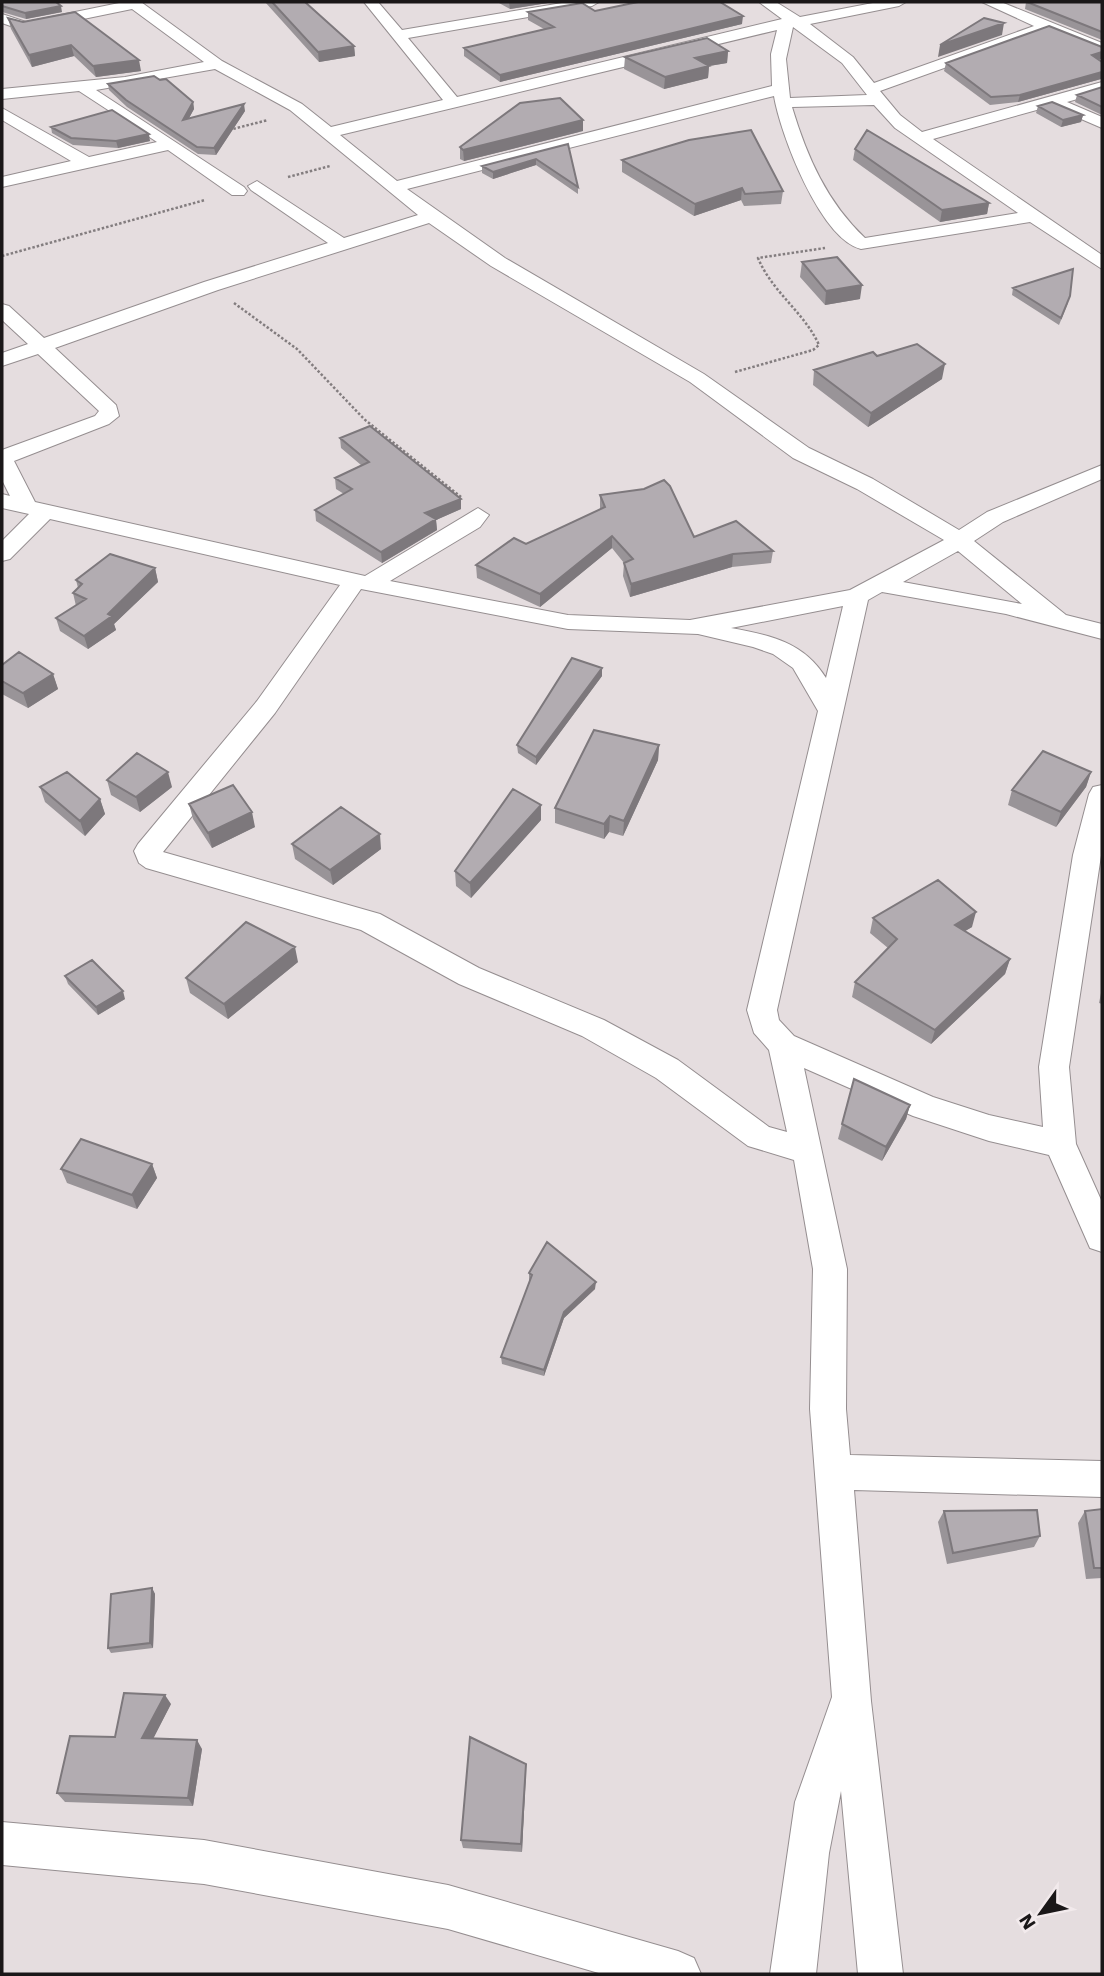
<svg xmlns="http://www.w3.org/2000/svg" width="1104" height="1976" font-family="'Work Sans',sans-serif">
  <rect width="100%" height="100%" fill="#e5dddf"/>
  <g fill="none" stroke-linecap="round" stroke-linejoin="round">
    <!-- minor casing -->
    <g stroke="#958e90" stroke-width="2">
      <path id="minor" d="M 124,2 L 141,2 L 222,61 L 302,104 L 331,127 L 443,100 L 364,2 L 378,2 L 402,30 L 568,2 L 599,2 L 592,6 L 408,38 L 457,97 L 782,19 L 759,2 L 776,2 L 800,17 L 878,2 L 906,2 L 899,6 L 810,24 L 853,57 L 874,83 L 1034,26 L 982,2 L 1001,2 L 1102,43 L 1102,53 L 1047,31 L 880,91 L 900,115 L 922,132 L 1102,82 L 1102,92 L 1067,102 L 1102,117 L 1102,128 L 1051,106 L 933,139 L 1102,255 L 1102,269 L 1030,222 L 861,249 C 820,239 780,133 774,96 L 407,189 L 505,258 L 704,374 L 809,448 L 873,479 L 959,530 L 987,512 L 1102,465 L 1102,479 L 1003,522 L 974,541 L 1066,615 L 1102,624 L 1102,639 L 1006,614 L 882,592 L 868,600 L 777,1010 L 779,1020 L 794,1036 L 933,1097 L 989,1115 L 1043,1127 L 1039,1067 L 1073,855 L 1089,794 L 1093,787 L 1102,785 L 1102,849 L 1069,1067 L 1076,1144 L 1102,1202 L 1102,1252 L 1090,1248 L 1049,1155 L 989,1141 L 913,1116 L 804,1068 L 847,1269 L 846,1409 L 850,1455 L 1102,1461 L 1102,1497 L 854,1490 L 871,1701 L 903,1974 L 858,1974 L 841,1791 L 829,1853 L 816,1974 L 770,1974 L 795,1802 L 832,1697 L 810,1409 L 813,1269 L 794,1160 L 748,1146 L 656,1078 L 582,1036 L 459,984 L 361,930 L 146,868 L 139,863 L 134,851 L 138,844 L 257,701 L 340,585 L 50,519 L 10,559 L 2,561 L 2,541 L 29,514 L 2,508 L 2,494 L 10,496 L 2,480 L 2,450 L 95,416 L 99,411 L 38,354 L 2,366 L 2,353 L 28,344 L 2,320 L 2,304 L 9,306 L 44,338 L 204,282 L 328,243 L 251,190 L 248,186 L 257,181 L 344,238 L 418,215 L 290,110 L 215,69 L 96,90 L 244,187 L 247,191 L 244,195 L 232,195 L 168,150 L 2,187 L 2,177 L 71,161 L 2,120 L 2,108 L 89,157 L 157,142 L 79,91 L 2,99 L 2,89 L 125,77 L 204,62 L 132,9 L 25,31 L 2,23 L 2,14 L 26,22 ZM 793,27 L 842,63 L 867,95 L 790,98 L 786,59 ZM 777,30 L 771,54 L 772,86 L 397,181 L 340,135 ZM 874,105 L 895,128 L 1018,213 L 865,238 C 827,202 807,157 792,107 ZM 429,223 L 491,266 L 690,382 L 793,458 L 857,489 L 944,540 L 850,590 L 690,620 L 568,615 L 390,581 L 480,527 L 489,515 L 478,508 L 365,576 L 35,502 L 14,461 L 109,424 L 119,416 L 116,405 L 55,348 L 218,290 ZM 958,551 L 1022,604 L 903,582 ZM 361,589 L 568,629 L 698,634 L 753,647 L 773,654 L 793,668 L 818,711 L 747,1010 L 754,1033 L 769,1050 L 787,1132 L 769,1127 L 678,1060 L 604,1020 L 479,968 L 380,914 L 163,852 L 275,713 ZM 843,606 L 826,678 C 804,642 770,635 731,628 Z
        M 2,1822 L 204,1840 L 448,1885 L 678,1951 L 694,1958 L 701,1974 L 602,1974 L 448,1929 L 204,1884 L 2,1865 Z"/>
    </g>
    <!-- path -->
    <path stroke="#837d7f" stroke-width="2.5" stroke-dasharray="2.5 2" stroke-linecap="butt" d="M 229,130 L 268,120
      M 288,177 L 330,166
      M 2,256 L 205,200
      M 234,303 L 297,349 L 364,419 L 461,497
      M 735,372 L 813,350 L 819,345 C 804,312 772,292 758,258 L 825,248"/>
    <!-- minor -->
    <use href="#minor" fill="#fff" fill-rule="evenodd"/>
  </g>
  <!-- wall -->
  <path fill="#999498" d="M 2,2 L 62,12 L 26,19 L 2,12 Z
    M 265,2 L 305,2 L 354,46 L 355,56 L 319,62 Z
    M 499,2 L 554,2 L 510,9 L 499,3 Z
    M 1026,2 L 1102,2 L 1102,40 L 1025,9 Z
    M 595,11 L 742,24 L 500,82 L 464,56 L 464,48 L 544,29 L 528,20 L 528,12 Z
    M 8,18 L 141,71 L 96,77 L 74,56 L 32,67 L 11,29 Z
    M 728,51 L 727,63 L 709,66 L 708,78 L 664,89 L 624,69 L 625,57 Z
    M 1099,60 L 1102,62 L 1102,80 L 1101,79 L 1018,102 L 990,105 L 944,71 L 946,63 Z
    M 108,84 L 193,102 L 194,109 L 189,118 L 245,111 L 216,155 L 198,154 L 127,107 L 109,90 Z
    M 1102,87 L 1102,115 L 1075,102 L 1077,95 Z
    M 1038,106 L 1083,115 L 1081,122 L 1061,127 L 1036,113 Z
    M 51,127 L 150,141 L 118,148 L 73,145 L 52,133 Z
    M 583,131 L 464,161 L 460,159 L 460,147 Z
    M 568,144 L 578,187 L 578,194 L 536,165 L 493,179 L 482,173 L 482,166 Z
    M 855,149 L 989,203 L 987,214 L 940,222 L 853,160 Z
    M 622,160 L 783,191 L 781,204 L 744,206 L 741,200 L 694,216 L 622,172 Z
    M 802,262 L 860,299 L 825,305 L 800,277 Z
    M 1013,288 L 1068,303 L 1059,325 L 1012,295 Z
    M 877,356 L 942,379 L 868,427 L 813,385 L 814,370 Z
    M 340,438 L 461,499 L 461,509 L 436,520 L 437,530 L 382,563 L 316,521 L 315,510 L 344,494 L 336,489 L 335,478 L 361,465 L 341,448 Z
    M 600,495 L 694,537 L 773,551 L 771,563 L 732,567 L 630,597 L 623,576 L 624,563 L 612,548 L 540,607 L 477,578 L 476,565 L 526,544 L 600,510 Z
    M 155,568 L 158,582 L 114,624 L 116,630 L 88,649 L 60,631 L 56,618 L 76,606 L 73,593 L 78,588 L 76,580 Z
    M 2,665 L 53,674 L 58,689 L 28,708 L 2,694 Z
    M 602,668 L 602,676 L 536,765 L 518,753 L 517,745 Z
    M 659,745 L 658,760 L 623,836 L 609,832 L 604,839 L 555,823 L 555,808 Z
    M 1091,772 L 1086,787 L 1056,827 L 1008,805 L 1012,790 Z
    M 107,780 L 172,787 L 140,812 L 111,795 Z
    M 40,787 L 100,799 L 105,814 L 85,836 L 45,802 Z
    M 189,804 L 255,827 L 212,848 L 193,819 Z
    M 541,820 L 471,898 L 456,886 L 455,871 Z
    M 292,844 L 381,849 L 333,885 L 295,859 Z
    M 873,918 L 972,927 L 965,931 L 1010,959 L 1005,974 L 931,1044 L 852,997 L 855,982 L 888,948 L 870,933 Z
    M 298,962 L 228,1019 L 190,993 L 186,978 Z
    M 65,976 L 125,999 L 98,1015 L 68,984 Z
    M 1102,988 L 1102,1004 L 1099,1003 Z
    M 854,1079 L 910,1105 L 906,1119 L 882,1161 L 838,1139 Z
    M 152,1164 L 157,1178 L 137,1209 L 67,1183 L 61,1169 Z
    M 529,1273 L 595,1289 L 564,1318 L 544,1376 L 502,1364 L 501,1357 L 530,1281 L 529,1280 Z
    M 1102,1509 L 1102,1578 L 1086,1579 L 1078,1523 L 1085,1511 Z
    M 944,1511 L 1040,1536 L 1034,1547 L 947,1564 L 938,1522 Z
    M 152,1588 L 155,1594 L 153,1648 L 111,1653 L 108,1648 Z
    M 171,1704 L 153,1738 L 202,1749 L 193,1806 L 65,1802 L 57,1793 L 115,1737 Z
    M 526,1764 L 522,1852 L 463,1848 L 461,1840 Z"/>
  <!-- shaded-wall -->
  <path fill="#7d787c" d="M 509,2 L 554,2 L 510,9 Z
    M 61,6 L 62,12 L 26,19 L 25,13 Z
    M 743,16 L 742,24 L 500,82 L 500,75 Z
    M 1004,23 L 1002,35 L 938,57 L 940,45 Z
    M 71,45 L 74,56 L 32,67 L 29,55 Z
    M 354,46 L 355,56 L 319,62 L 318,52 Z
    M 728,51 L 727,63 L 709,66 L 708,78 L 664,89 L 665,77 L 695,58 Z
    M 1102,52 L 1102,59 L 1090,62 L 1092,55 Z
    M 139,60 L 141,71 L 96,77 L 93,66 Z
    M 1102,72 L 1101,79 L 1018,102 L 1020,95 Z
    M 193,102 L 194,109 L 184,127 L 183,120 Z
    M 244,104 L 245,111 L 216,155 L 214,148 Z
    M 1083,115 L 1081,122 L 1061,127 L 1063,120 Z
    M 583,120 L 583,131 L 464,161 L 463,150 Z
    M 149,134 L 150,141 L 118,148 L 116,141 Z
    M 536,159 L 536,165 L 493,179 L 493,172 Z
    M 742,188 L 741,200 L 694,216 L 695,204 Z
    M 989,203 L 987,214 L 940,222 L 942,210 Z
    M 862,285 L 860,299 L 825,305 L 826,291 Z
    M 945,364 L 942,379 L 868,427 L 871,413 Z
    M 461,499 L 461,509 L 436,520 L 437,530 L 382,563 L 381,552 L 425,513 Z
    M 612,536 L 612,548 L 540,607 L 540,594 Z
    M 733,554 L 732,567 L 630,597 L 631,584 Z
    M 155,568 L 158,582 L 114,624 L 116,630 L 88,649 L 84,636 Z
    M 602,668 L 602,676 L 536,765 L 536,757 Z
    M 53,674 L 58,689 L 28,708 L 23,693 Z
    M 659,745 L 658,760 L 623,836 L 624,821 Z
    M 168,772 L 172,787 L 140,812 L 136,797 Z
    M 1091,772 L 1086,787 L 1056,827 L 1061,812 Z
    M 100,799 L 105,814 L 85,836 L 80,821 Z
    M 541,805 L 541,820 L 471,898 L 470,883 Z
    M 252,812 L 255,827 L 212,848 L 208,833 Z
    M 610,816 L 609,832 L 604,839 L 604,824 Z
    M 380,834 L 381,849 L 333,885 L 330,870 Z
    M 976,912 L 972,927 L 950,940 L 955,925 Z
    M 295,947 L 298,962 L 228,1019 L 224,1004 Z
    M 1010,959 L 1005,974 L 931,1044 L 935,1030 Z
    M 123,991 L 125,999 L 98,1015 L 96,1007 Z
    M 910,1105 L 906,1119 L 882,1161 L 886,1147 Z
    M 152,1164 L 157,1178 L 137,1209 L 132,1195 Z
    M 596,1282 L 595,1289 L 564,1318 L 544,1376 L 544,1370 L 564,1312 Z
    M 152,1588 L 155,1594 L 153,1648 L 150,1643 Z
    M 165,1695 L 171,1704 L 149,1747 L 142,1738 Z
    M 197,1740 L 202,1749 L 193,1806 L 188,1798 Z
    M 526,1764 L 526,1772 L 522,1852 L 521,1844 Z"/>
  <!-- building -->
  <path fill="#b2acb1" stroke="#7d787c" stroke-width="2" d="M 2,2 L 56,2 L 61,6 L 25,13 L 2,6 Z
    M 272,2 L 305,2 L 354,46 L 318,52 Z
    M 638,2 L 720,2 L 743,16 L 500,75 L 464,48 L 554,27 L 528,12 L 582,3 L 595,11 Z
    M 1027,2 L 1102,2 L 1102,32 Z
    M 75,12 L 139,60 L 93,66 L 71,45 L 29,55 L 8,18 L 23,22 Z
    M 984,18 L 1004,23 L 940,45 Z
    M 1049,26 L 1102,47 L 1102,52 L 1092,55 L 1102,62 L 1102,72 L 1020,95 L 991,97 L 946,63 Z
    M 707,38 L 728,51 L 695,58 L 709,66 L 665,77 L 625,57 Z
    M 154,76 L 160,80 L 166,79 L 193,102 L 183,120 L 244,104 L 214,148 L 197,147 L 126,100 L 108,84 Z
    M 1102,87 L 1102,107 L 1077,95 Z
    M 560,98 L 583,120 L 463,150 L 460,147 L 520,103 Z
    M 1052,102 L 1083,115 L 1063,120 L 1038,106 Z
    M 112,110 L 149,134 L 116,141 L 71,138 L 51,127 Z
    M 751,130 L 783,191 L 745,194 L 742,188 L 695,204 L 622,160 L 689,140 Z
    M 867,130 L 989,203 L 942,210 L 855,149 Z
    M 568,144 L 578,187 L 536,159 L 493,172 L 482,166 Z
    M 837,257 L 862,285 L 826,291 L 802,262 Z
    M 1073,269 L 1070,296 L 1061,318 L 1013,288 Z
    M 917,344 L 945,364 L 871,413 L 814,370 L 873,352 L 877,356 Z
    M 370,426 L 461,499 L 425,513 L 436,519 L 381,552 L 315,510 L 352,489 L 335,478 L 369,462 L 340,438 Z
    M 664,480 L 670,486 L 694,537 L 736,521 L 773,551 L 733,554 L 631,584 L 624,563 L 633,559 L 612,536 L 540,594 L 476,565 L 514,538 L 526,544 L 605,507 L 600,495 L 644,489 Z
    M 110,554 L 155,568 L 108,614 L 112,616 L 84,636 L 56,618 L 86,599 L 73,593 L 82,584 L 76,580 Z
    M 19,652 L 53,674 L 23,693 L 2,681 L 2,665 Z
    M 572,658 L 602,668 L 536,757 L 517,745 Z
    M 594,730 L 659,745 L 624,821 L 610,816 L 604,824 L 555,808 Z
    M 1043,751 L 1091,772 L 1061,812 L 1012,790 Z
    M 137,753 L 168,772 L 136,797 L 107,780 Z
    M 67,772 L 100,799 L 80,821 L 40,787 Z
    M 233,785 L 252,812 L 208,833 L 189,804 Z
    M 513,789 L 541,805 L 470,883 L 455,871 Z
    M 341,807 L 380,834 L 330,870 L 292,844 Z
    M 938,880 L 976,912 L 955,925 L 1010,959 L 935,1030 L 855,982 L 897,939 L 873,918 Z
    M 246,922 L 295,947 L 224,1004 L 186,978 Z
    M 92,960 L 123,991 L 96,1007 L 65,976 Z
    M 854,1079 L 910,1105 L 886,1147 L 842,1124 Z
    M 81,1139 L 152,1164 L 132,1195 L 61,1169 Z
    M 547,1242 L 596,1282 L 564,1312 L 544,1370 L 501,1357 L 532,1275 L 529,1273 Z
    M 1102,1509 L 1102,1568 L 1094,1568 L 1085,1511 Z
    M 1037,1510 L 1040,1536 L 953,1553 L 944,1511 Z
    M 152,1588 L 150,1643 L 108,1648 L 111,1594 Z
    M 124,1693 L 165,1695 L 142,1738 L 197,1740 L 188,1798 L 57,1793 L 70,1736 L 115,1737 Z
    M 470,1737 L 526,1764 L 521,1844 L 461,1840 Z"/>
  <!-- border -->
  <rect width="1104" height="1976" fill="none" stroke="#1a1718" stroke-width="7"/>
  <!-- north arrow -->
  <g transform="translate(1041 1913) rotate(237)" stroke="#f2eaec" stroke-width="5" paint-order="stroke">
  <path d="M0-5L12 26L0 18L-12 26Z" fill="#1a1718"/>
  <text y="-10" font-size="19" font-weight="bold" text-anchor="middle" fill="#1a1718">N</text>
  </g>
</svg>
